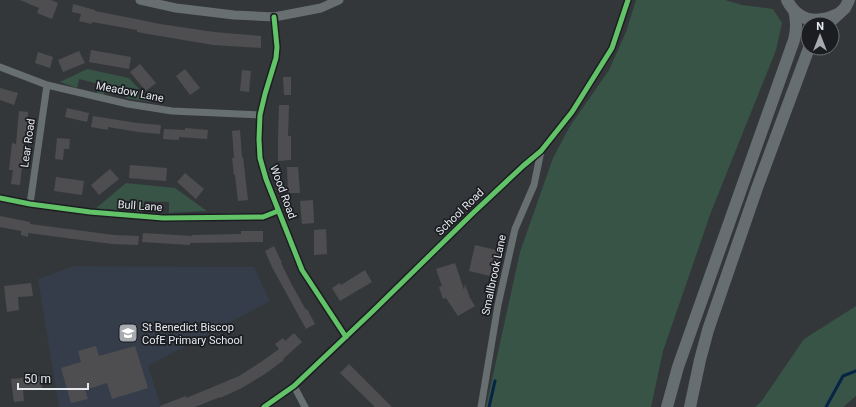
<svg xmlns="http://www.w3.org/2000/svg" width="856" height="407" font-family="Roboto,sans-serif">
  <rect width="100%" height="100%" fill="#34373a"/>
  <!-- built -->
  <path fill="#343d49" d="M 74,266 L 254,267 L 270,301 L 148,366 L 161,407 L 59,407 L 38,279 Z"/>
  <!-- green -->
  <path fill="#375447" d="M 636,0 L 725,0 L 742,5 L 773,9 L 782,23 L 776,50 L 711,212 L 663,351 L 651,407 L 486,407 L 520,252 L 553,158 L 570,126 L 609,70 L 626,32 Z
    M 87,69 L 129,78 L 151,102 L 125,98 L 126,90 L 106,86 L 104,95 L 97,93 L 99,84 L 79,79 L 77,88 L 60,82 Z
    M 126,183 L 175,188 L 207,211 L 169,213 L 169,202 L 144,201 L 144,213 L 137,211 L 137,202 L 120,200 L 119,210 L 95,209 Z
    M 856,306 L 856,396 L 843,407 L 755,407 L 761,402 L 804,339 Z"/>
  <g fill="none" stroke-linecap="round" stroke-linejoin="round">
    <!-- stream -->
    <path stroke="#072446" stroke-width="3" d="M 489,407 L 495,381
      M 826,407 L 843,376 L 856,371"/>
  </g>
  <!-- building -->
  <path fill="#4e4e51" d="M 20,0 L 51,0 L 58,3 L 52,19 L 37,13 L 39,8 Z
    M 73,4 L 95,10 L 95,11 L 136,19 L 160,24 L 214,32 L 261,36 L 261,48 L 213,45 L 154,35 L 137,32 L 137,30 L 92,22 L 92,24 L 79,21 L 81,14 L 72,12 Z
    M 91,50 L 131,57 L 129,69 L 89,62 Z
    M 79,51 L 85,63 L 63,72 L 58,60 Z
    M 38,52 L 53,57 L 50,68 L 35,63 Z
    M 140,64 L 156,83 L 146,91 L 130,72 Z
    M 185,69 L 200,88 L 190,95 L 176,76 Z
    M 242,70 L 251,71 L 249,92 L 240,91 Z
    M 283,77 L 291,77 L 291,95 L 284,95 Z
    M 0,88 L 18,93 L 14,105 L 0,100 Z
    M 279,105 L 289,105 L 288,136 L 291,136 L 291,160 L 278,161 L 278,139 Z
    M 67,108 L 89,113 L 87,122 L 65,117 Z
    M 19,111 L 28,112 L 26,140 L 25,139 L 20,185 L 11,184 L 13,170 L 9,170 L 12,143 L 16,144 Z
    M 93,116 L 137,123 L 161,125 L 160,134 L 138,132 L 108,127 L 108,130 L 91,127 Z
    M 185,128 L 208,130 L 207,139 L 179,137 L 179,140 L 163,139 L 164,129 L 185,130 Z
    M 240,130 L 242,157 L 243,157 L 248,200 L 238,201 L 235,175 L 234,175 L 232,158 L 234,158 L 232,131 Z
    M 57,138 L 70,139 L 69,149 L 64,149 L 63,160 L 55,159 Z
    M 130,165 L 167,168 L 166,181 L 129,178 Z
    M 287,167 L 298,167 L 300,193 L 288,193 Z
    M 110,169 L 119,179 L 99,195 L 91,185 Z
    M 185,173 L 204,189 L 196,199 L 177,182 Z
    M 56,177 L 84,181 L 82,195 L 54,191 Z
    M 313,200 L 314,223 L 302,224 L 300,201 Z
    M 0,216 L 30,222 L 30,224 L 114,235 L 139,236 L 138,245 L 112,244 L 28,233 L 28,237 L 21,235 L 21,231 L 0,227 Z
    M 326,229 L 327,254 L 314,255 L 314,230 Z
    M 241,231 L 263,231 L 263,242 L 190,243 L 190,245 L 142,242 L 143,233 L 192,236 L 192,235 L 241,234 Z
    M 475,245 L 500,251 L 494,277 L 469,271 Z
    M 274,246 L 282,263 L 281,263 L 292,285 L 306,310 L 307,309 L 315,324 L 306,329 L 272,267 L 265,251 Z
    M 455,263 L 464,290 L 465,284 L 470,298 L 475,306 L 458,316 L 446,298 L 443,299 L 439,287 L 442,286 L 436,269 Z
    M 365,270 L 372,282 L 340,301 L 332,288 L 340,283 L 341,285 Z
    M 31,283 L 33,296 L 18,297 L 19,310 L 7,312 L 4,286 Z
    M 294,333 L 302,342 L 283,359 L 284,360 L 265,374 L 240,389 L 220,398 L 220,397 L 195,407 L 160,407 L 160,406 L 186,396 L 186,398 L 208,389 L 239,376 L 261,362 L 279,349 L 275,344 L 283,338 L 285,341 Z
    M 96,346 L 99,356 L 135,346 L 148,388 L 112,399 L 107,383 L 85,390 L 88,399 L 71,403 L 61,368 L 81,362 L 78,351 Z
    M 349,364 L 392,407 L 375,407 L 340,373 Z
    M 41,376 L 42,388 L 23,390 L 24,401 L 14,402 L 11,379 Z"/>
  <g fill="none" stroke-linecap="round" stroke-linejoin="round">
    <!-- minor -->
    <path stroke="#676f71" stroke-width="7" d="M 274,17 L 277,47 L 276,58 L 265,94 L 260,115 L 259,139 L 260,158 L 266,179 L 302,270 L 346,337
      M 0,67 L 47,85 L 128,104 L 172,111 L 260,115
      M 0,198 L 30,204 L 90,212 L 163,218 L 263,217 L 278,211
      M 30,204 L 47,85
      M 294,386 L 305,407
      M 264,407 L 294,386 L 373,311 L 473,213 L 523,166 L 541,151 L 572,112 L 612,48 L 628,0
      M 481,407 L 498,305 L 515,229 L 534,185 L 541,151"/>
    <!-- tertiary -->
    <path stroke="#676f71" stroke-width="9" d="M 140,0 L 176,8 L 234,15 L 274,17 L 321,8 L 339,0"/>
    <!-- trunk -->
    <path stroke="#676e72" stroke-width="12" d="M 787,0 C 798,22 817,24 838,14
      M 832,20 L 845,8 L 849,0
      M 667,407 L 678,367 L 794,40 C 797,29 797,21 794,10
      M 690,407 L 700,360 L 708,330 L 757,188 L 809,48"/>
    <!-- cycleway casing -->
    <g stroke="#1b1d21" stroke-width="8">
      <path id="cycleway" d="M 274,17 L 277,47 L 276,58 L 265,94 L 260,115 L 259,139 L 260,158 L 266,179 L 302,270 L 346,337
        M 0,198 L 30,204 L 90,212 L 163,218 L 263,217 L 278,211
        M 264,407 L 294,386 L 373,311 L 473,213 L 523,166 L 541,151 L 572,112 L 612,48 L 628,0"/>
    </g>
    <!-- cycleway -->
    <use href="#cycleway" stroke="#61c268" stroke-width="5"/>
  </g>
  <!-- icons -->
  <defs>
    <g id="school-square" transform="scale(1)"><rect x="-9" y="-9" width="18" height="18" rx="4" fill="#a7abaf" stroke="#1b1d21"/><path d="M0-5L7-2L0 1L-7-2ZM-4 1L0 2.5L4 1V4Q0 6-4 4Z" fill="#fff"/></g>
  </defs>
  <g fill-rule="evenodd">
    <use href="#school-square" x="128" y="333"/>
  </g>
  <g text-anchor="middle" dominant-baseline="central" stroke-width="3.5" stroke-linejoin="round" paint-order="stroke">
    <!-- street labels -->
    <g font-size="11" fill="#e5e9ee" stroke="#1b1d21">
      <text transform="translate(130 92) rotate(11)">Meadow Lane</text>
      <text transform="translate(28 143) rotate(-82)">Lear Road</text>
      <text transform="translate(283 192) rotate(70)">Wood Road</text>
      <text transform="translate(140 206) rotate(4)">Bull Lane</text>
      <text transform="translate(460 212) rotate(-44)">School Road</text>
      <text transform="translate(494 275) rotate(-78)">Smallbrook Lane</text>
    </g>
    <!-- poi labels -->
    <g font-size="11" fill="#e5e9ee" stroke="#1b1d21" text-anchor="start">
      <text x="142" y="327">St Benedict Biscop<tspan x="142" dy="13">CofE Primary School</tspan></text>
    </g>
  </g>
  <!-- north arrow -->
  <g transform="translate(820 36)"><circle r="19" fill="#1b1d21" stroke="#6c6f73"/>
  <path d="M0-3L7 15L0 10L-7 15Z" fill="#a7abaf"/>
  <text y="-6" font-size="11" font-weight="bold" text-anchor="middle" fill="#e5e9ee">N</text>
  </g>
  <!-- scale -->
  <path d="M18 383v6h70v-6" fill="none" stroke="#e5e9ee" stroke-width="2"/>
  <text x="24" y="383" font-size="12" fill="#e5e9ee" stroke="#1b1d21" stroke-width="3" paint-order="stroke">50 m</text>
</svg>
